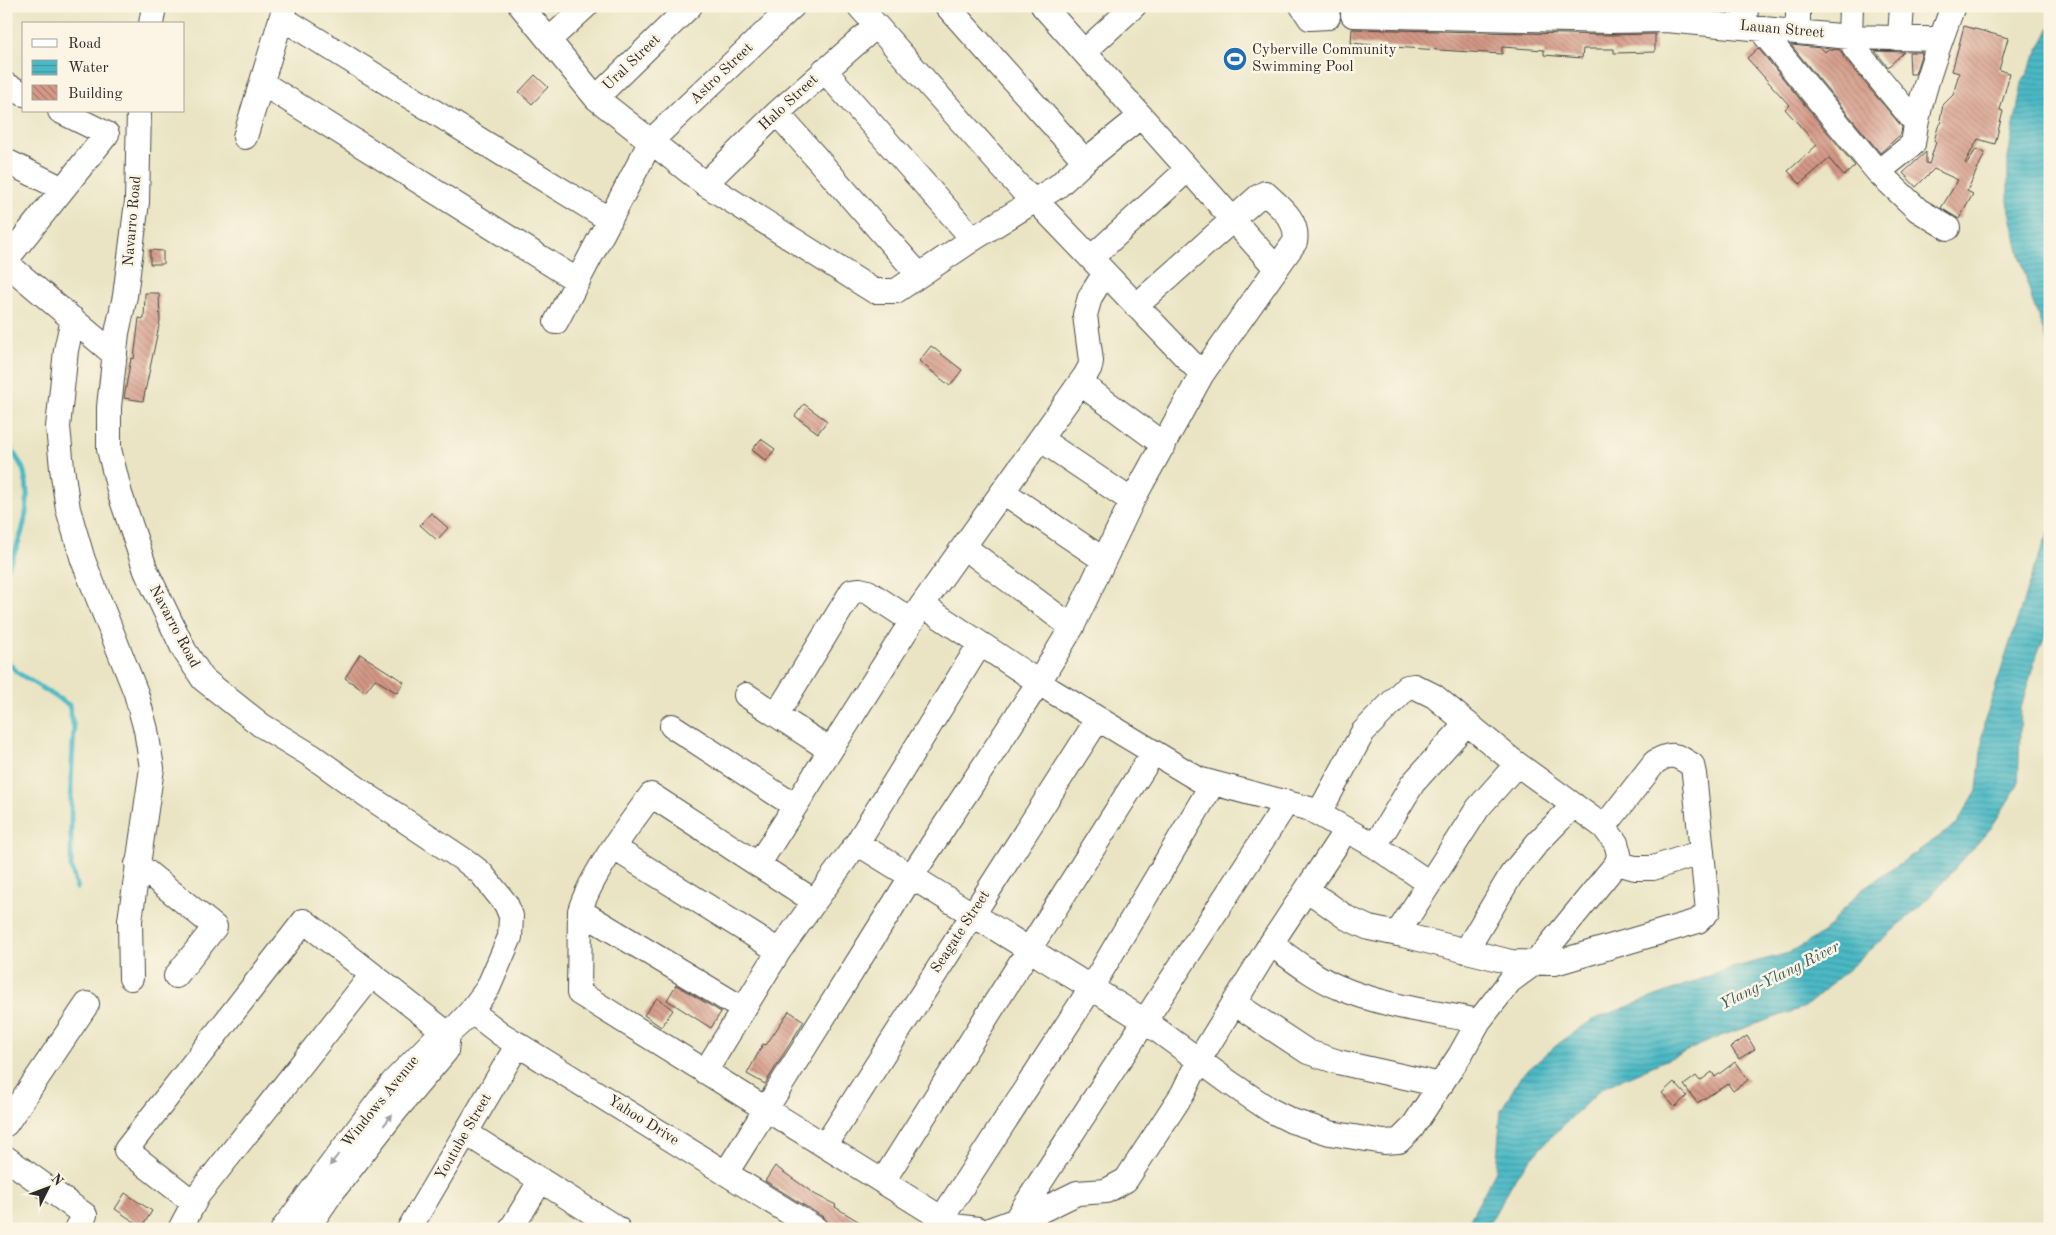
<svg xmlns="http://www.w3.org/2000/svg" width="2056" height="1235" font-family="'Old Standard TT',serif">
  <defs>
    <pattern id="water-rules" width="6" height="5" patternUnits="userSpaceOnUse" patternTransform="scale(1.25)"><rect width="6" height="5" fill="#4bb9c5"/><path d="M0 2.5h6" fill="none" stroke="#3f97a0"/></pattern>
    <pattern id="building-back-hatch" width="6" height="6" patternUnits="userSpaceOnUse" patternTransform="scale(1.25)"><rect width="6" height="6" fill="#d49886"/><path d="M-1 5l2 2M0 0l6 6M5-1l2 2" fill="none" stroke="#ac7c6e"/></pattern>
  </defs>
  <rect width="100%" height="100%" fill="#fcf5e5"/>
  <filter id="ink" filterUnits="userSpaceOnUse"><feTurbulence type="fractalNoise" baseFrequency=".02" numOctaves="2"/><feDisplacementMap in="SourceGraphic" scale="10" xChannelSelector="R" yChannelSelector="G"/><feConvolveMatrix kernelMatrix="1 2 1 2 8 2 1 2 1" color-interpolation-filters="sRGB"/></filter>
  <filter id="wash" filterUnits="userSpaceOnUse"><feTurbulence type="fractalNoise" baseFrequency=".0096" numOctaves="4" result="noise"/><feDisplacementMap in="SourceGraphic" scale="20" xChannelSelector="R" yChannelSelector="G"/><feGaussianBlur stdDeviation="1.12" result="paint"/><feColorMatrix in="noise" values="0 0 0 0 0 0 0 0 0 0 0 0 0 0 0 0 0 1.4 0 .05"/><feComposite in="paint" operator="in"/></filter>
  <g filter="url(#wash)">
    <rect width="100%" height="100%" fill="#eae4c4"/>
    <!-- water -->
    <path fill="url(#water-rules)" stroke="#3b7278" d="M 2050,27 L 2050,143 L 2047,175 L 2050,195 L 2050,349 L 2032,300 L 2018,248 L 2008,202 L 2008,157 L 2022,83 Z
      M 2050,530 L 2050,624 L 2036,657 L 2021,708 L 2018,785 L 1991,828 L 1923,904 L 1805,1007 L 1721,1036 L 1602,1088 L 1546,1142 L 1517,1175 L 1486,1229 L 1465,1229 L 1496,1170 L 1501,1110 L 1521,1076 L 1558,1044 L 1592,1020 L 1728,969 L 1789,953 L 1823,933 L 1860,891 L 1956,825 L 1977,790 L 1984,723 L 2034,568 Z"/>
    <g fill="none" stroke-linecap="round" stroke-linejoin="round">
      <!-- stream -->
      <path stroke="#4bb9c5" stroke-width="5" d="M 6,442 C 12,451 21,462 24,472 C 33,506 22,540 6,570
        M 6,660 L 18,673 L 69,705 L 74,729 L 71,781 L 71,867 L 77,888"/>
    </g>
    <g id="blocks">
      <!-- building -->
      <path fill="url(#building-back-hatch)" d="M 1964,26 L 2008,38 L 1999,70 L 2010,73 L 2000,110 L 2003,111 L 1995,144 L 1978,139 L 1965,163 L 1967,164 L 1976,149 L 1985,153 L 1967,191 L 1973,194 L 1959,219 L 1941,208 L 1958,180 L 1934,169 L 1916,187 L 1903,173 L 1926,152 L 1926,163 L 1929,164 L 1936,142 L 1934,141 L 1938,127 L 1942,122 L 1940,120 L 1943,105 L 1953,95 L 1959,73 L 1952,71 Z
        M 1352,29 L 1609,35 L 1655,34 L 1655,52 L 1614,53 L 1614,49 L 1583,49 L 1582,58 L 1544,55 L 1544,50 L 1502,47 L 1502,54 L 1393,47 L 1351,43 Z
        M 1791,45 L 1821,48 L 1825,52 L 1828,49 L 1840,50 L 1844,58 L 1902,127 L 1901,134 L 1880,153 Z
        M 1758,48 L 1855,166 L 1844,176 L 1829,159 L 1800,184 L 1788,171 L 1817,145 L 1785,109 L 1789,105 L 1747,58 Z
        M 1875,51 L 1904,52 L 1888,67 Z
        M 1909,52 L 1922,52 L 1915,74 L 1910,74 Z
        M 535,75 L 548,87 L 532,104 L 519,92 Z
        M 150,250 L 163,251 L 163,264 L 150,264 Z
        M 145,293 L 159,293 L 160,321 L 143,401 L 124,398 L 131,358 L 134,359 L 139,318 L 144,319 Z
        M 931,346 L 962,370 L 950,386 L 919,361 Z
        M 804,404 L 827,421 L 818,433 L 795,416 Z
        M 761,439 L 775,449 L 766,461 L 752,450 Z
        M 431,513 L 448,528 L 437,540 L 420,525 Z
        M 360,654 L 404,682 L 397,693 L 375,679 L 365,692 L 345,678 Z
        M 676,985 L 721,1012 L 711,1028 L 667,1000 Z
        M 657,998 L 673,1010 L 661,1027 L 644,1015 Z
        M 789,1011 L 804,1021 L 765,1084 L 747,1074 L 763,1044 L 766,1045 Z
        M 1747,1036 L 1755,1049 L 1739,1059 L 1731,1047 Z
        M 1735,1062 L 1748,1080 L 1733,1091 L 1728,1084 L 1697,1103 L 1684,1085 L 1696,1076 L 1700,1081 L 1712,1072 L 1715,1077 Z
        M 1674,1082 L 1687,1096 L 1675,1107 L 1662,1093 Z
        M 775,1166 L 816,1195 L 836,1205 L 835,1207 L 871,1229 L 833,1229 L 829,1227 L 823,1217 L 765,1181 Z
        M 125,1193 L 152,1211 L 142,1227 L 115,1209 Z"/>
    </g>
  </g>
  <g filter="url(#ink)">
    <use href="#blocks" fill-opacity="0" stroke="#484742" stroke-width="1"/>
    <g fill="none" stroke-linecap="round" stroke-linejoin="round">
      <!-- minor casing -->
      <g stroke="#484742" stroke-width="26">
        <path id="minor" d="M 521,6 L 596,98 L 705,184 L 874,291 L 896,291 L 973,239 L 1058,186 L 1085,161 L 1141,116
          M 859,6 L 1023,191 L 1041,206 L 1202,374
          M 947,6 L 1085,161
          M 1043,6 L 1276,268
          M 1302,6 L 1310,18 L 1328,17
          M 1851,6 L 1850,37 L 1855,49 L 1916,123
          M 1353,15 L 1609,21 L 1666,20 L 1850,37 L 1941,39
          M 282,18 L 610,220
          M 151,24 L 154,6
          M 1745,27 L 1746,6
          M 1760,29 L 1878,172 L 1913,144 C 1919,97 1937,50 1953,6
          M 1798,31 L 1798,6
          M 1900,36 L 1902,6
          M 549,40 L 586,6
          M 1084,52 L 1134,6
          M 824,70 L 973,239
          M 262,83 L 578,281
          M 6,85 L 24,94
          M 596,98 L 690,6
          M 139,111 L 137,202 L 125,296 L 117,333 L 109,407 L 109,449 L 120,494 L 146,571 L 184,650 L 203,679 L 261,725 L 312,756 L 368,796 L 467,862 L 481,873 L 506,904 L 511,916 L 510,937 L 488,988 L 471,1011 L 459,1024 L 448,1034 L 434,1040 L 393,1082 L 283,1229
          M 777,113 L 919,275
          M 245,137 L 285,6
          M 6,161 L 63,189
          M 1878,172 L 1918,210 L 1948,228
          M 705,184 L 777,113 L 876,26
          M 1091,258 L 1188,169
          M 6,260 L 107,134 L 60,111
          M 6,263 L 115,355
          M 73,319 L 66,350 L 58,427 L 62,468 L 68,509 L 83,560 L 136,693 L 146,730 L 152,768 L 130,920 L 131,978
          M 556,322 L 651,141 L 793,6
          M 1080,383 L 1164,445
          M 1040,439 L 1132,501
          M 1003,492 L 1104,560
          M 964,547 L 1072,627
          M 922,605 L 1052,691 L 1198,779 L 1310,809 L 1375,846 L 1429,883
          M 746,695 L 830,750
          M 777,714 L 852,591 L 860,590 L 868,592 L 912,621
          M 672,726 L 795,806
          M 857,843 L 1145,1021 L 1230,1083 L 1270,1110 L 1292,1121 L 1330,1133 L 1384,1142 L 1399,1141 L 1412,1128 L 1460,1055 L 1479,1021 L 1510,981 L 1536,962 L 1617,863 L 1619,854 L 1616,843 L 1604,827 L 1513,761 L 1434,696 L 1414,686 L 1407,687 L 1363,732 L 1319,813
          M 1375,846 L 1413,783 L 1467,723
          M 614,848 L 779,951
          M 1617,863 L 1635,868 L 1653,868 L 1702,852
          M 137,864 L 215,927 L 176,976
          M 758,865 L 922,605 L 1085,376 L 1090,367 L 1091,361 L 1085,315 L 1090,297 L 1105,273
          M 1308,890 L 1347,918 L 1369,928 L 1403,935 L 1511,962 L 1555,963 L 1698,921 L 1708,911 L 1694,774 L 1692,765 C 1676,755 1672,752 1655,762 L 1604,827
          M 814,901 L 651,795 C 628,827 591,874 580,911 L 579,993 L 954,1226 L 978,1229
          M 580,911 L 743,1009
          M 1397,934 L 1478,808 L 1517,764
          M 1271,944 C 1292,959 1314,977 1338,987 C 1382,1006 1432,1012 1479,1021
          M 1466,951 L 1511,875 L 1538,842 L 1574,805
          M 1234,1003 L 1308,1052 L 1338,1062 L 1441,1085
          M 471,1011 L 501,1034 L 816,1229
          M 705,1072 L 779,951 L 857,843 L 980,644
          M 6,1124 L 87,1004
          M 466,1133 L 618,1229
          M 825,1146 L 1098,719
          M 6,1158 L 85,1215 L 77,1229
          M 726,1173 L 911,877 L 1039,682 L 1072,627 L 1132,501 L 1202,374 L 1295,242 C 1299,220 1280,207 1265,193 L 1258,197 L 1136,306
          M 883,1181 L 1153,753
          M 194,1203 L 126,1150 L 304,921 L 448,1034
          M 942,1218 L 1091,988 L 1213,783
          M 1015,1221 L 1287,802
          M 180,1229 L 198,1195 L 372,975
          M 307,1229 L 330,1195 L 397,1109 L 446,1051 L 448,1034
          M 409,1229 L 518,1044
          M 511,1229 L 541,1180
          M 992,1229 L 1036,1213 L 1077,1193 L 1106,1191 L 1126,1180 L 1183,1093 L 1199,1060 L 1266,951 L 1346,830"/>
      </g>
      <!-- minor -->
      <use href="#minor" stroke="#fff" stroke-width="24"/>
    </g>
    <!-- one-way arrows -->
    <defs><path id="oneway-solid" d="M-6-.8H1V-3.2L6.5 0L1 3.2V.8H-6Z" transform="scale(1.25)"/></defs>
    <g fill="#a0a0a0">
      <use href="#oneway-solid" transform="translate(388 1120) rotate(-52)"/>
      <use href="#oneway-solid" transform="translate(334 1160) rotate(127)"/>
    </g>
  </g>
  <!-- icons -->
  <defs>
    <g id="stadium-disc" transform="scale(1.25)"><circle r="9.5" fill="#1f6fb2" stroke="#fcf5e5"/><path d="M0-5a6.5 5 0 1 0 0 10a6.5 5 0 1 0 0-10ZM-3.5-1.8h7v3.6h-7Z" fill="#fff"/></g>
  </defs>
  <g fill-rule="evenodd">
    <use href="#stadium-disc" x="1235" y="59"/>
  </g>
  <g text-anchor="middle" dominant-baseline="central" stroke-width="5" stroke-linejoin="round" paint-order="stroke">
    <!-- street labels -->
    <g font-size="15" fill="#2b2b2b" stroke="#fcf5e5">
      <text transform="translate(1782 30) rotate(5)">Lauan Street</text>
      <text transform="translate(632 63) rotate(-44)">Ural Street</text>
      <text transform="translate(722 74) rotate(-44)">Astro Street</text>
      <text transform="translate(789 103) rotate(-43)">Halo Street</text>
      <text transform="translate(133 221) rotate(-85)">Navarro Road</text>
      <text transform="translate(174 627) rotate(62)">Navarro Road</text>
      <text transform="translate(961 932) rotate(-57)">Seagate Street</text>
      <text transform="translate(381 1102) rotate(-51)">Windows Avenue</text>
      <text transform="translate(643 1121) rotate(32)">Yahoo Drive</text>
      <text transform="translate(464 1137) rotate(-60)">Youtube Street</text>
    </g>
    <!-- poi labels -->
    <g font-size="15" fill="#2b2b2b" stroke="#fcf5e5" text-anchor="start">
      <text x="1252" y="50">Cyberville Community<tspan x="1252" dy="17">Swimming Pool</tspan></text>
    </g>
    <!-- water labels -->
    <g font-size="16" font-style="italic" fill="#365d61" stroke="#fcf5e5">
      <text transform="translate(1780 976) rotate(-27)">Ylang-Ylang River</text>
    </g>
  </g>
  <!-- margin -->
  <rect width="2056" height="1235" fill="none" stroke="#fcf5e5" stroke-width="25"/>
  <!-- legend -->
  <rect x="22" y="22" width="162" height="90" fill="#fcf5e5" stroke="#a8a49b"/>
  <rect x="32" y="39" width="25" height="8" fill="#ffffff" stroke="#a8a49b"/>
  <text x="68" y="48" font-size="15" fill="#2b2b2b">Road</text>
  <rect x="32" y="60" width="25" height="15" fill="url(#water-rules)" stroke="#a8a49b"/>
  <text x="68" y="72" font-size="15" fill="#2b2b2b">Water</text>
  <rect x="32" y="85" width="25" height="15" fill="url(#building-back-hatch)" stroke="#a8a49b"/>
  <text x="68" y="98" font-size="15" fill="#2b2b2b">Building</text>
  <!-- north arrow -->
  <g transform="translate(48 1188) rotate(48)" stroke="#fcf5e5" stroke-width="4" paint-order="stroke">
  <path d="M0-4L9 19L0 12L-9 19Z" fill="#2b2b2b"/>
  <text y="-8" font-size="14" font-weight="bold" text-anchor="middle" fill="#2b2b2b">N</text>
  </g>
</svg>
